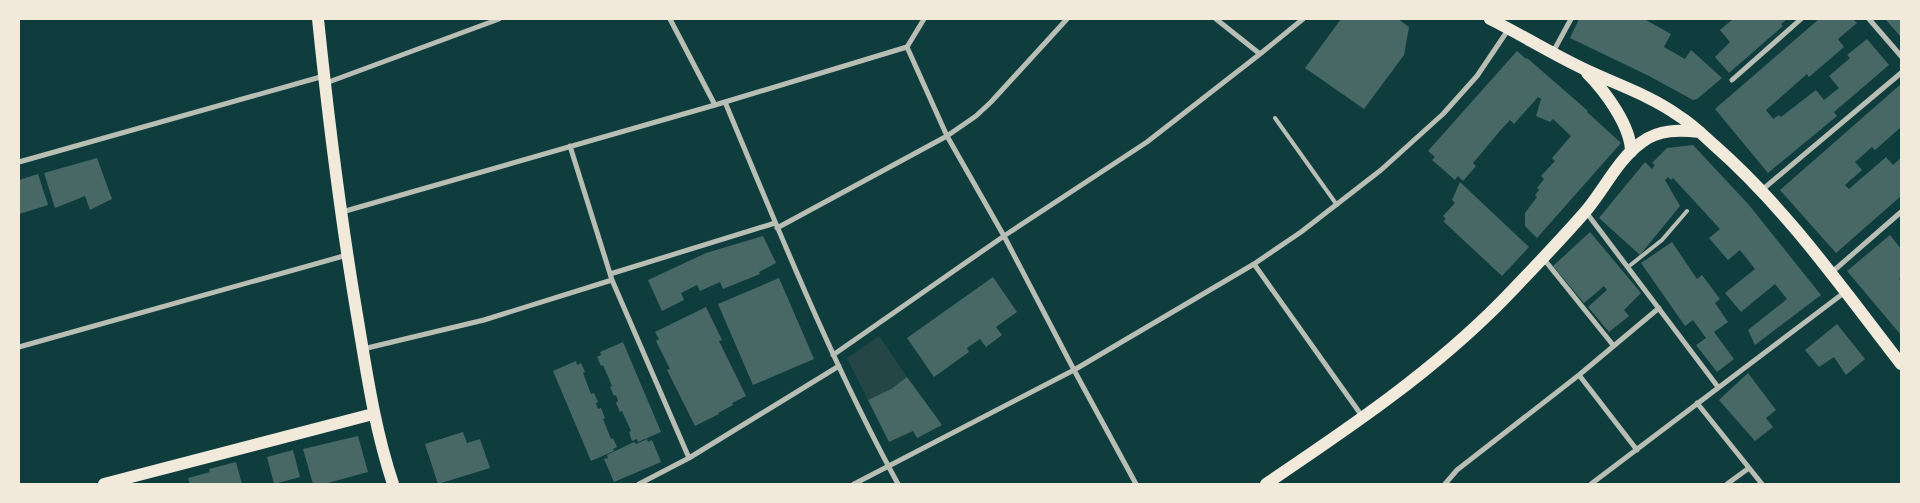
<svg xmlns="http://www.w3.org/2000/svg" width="1920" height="503" font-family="Roboto,sans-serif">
  <rect width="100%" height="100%" fill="#0f3d3e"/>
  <!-- green -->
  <path fill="#244646" d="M 879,336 L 907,377 L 891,389 L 868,400 L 847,358 Z"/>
  <!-- building -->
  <path fill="#486865" d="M 1341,19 L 1398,19 L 1409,27 L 1404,55 L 1364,109 L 1305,68 Z
    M 1579,19 L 1644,19 L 1671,34 L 1664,47 L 1685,59 L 1691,50 L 1722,78 L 1697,99 L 1693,100 L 1649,76 L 1570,38 Z
    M 1733,19 L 1787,19 L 1781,24 L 1783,26 L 1729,73 L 1715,57 L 1730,42 L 1720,30 Z
    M 1819,19 L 1853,19 L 1857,23 L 1838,39 L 1844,47 L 1809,77 L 1807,74 L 1766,110 L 1773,119 L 1779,115 L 1781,117 L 1816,90 L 1824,100 L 1839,88 L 1829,76 L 1850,58 L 1847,55 L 1867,39 L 1889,65 L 1834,112 L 1837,116 L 1768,173 L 1715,109 Z
    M 1888,19 L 1901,19 L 1901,37 L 1886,20 Z
    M 1517,51 L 1526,59 L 1527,58 L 1588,111 L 1587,112 L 1621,143 L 1537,238 L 1525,226 L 1525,213 L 1537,197 L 1535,195 L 1539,190 L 1537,188 L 1544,179 L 1541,176 L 1555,161 L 1552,158 L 1571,136 L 1553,119 L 1550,122 L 1536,116 L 1541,99 L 1538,97 L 1514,124 L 1510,120 L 1499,132 L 1473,163 L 1476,166 L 1463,181 L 1458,176 L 1455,180 L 1432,160 L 1435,157 L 1428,151 Z
    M 1901,84 L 1901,127 L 1875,150 L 1872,147 L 1855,162 L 1862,170 L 1845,185 L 1849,189 L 1886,157 L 1893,165 L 1901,158 L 1901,196 L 1836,253 L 1780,190 Z
    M 1693,145 L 1749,205 L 1821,295 L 1755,345 L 1748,330 L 1787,299 L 1775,284 L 1741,312 L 1725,293 L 1755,269 L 1740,250 L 1728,260 L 1709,238 L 1720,229 L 1673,178 L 1671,180 L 1668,177 L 1665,180 L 1680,206 L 1640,255 L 1599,218 L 1645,162 L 1652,169 L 1655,165 L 1652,163 L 1667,148 Z
    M 97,158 L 112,199 L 90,210 L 85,196 L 55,208 L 44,173 Z
    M 38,174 L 48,205 L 19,214 L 19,180 Z
    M 1460,182 L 1529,247 L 1502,276 L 1443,221 L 1446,219 L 1443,216 L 1455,203 L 1452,200 Z
    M 1590,232 L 1641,293 L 1624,310 L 1629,316 L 1609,332 L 1588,307 L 1607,290 L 1604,286 L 1584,303 L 1553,266 Z
    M 1890,235 L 1901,249 L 1901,277 L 1899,279 L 1901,281 L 1901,335 L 1847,271 Z
    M 763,236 L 776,263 L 759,272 L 760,274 L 723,289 L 720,282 L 700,291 L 697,285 L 681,293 L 684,300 L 662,311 L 648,280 L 706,253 Z
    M 1672,242 L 1697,279 L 1702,275 L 1720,299 L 1715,303 L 1728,322 L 1714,332 L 1734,359 L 1717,372 L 1696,345 L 1706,338 L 1693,320 L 1685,326 L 1641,263 Z
    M 993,277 L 1017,312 L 996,327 L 1002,335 L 986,347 L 980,339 L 967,348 L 969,352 L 934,377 L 907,338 Z
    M 779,278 L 814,359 L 753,385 L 718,304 Z
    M 706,307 L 722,340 L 719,341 L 746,396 L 732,403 L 733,405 L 718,413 L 719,414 L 695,426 L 667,370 L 670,369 L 656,341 L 659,339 L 655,332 Z
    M 1837,324 L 1865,359 L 1846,375 L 1834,357 L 1819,367 L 1805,350 Z
    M 623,342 L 661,432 L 638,442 L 637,439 L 632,441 L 629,432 L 631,431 L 622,411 L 620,412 L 616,403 L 618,401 L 616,395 L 614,396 L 610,387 L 612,386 L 603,365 L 601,366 L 597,357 L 601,355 L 600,352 Z
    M 576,361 L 577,365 L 581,363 L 585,372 L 583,373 L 591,394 L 594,393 L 598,402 L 596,403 L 598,409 L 601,408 L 605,418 L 603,419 L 611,439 L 613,438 L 617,447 L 613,449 L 614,451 L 591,461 L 553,371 Z
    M 1748,373 L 1776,410 L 1766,418 L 1773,427 L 1755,441 L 1719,400 Z
    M 907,377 L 942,425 L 917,438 L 913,431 L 889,442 L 868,400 L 891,389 Z
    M 463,432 L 467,443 L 480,439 L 490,468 L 438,484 L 425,444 Z
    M 358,436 L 368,472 L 324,484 L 313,484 L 303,449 Z
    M 647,439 L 648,442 L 652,440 L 661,462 L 614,482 L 604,459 L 608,458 L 607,455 L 634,442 L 636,444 Z
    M 293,450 L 300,477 L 274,484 L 267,457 Z
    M 236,462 L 242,484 L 190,484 L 188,478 L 210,472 L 209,469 Z"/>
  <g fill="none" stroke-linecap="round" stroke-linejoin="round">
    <!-- service -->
    <path stroke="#b8beb3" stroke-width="4" d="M 1275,118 L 1337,205
      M 1628,267 L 1662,240 L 1687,211"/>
    <!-- minor -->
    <path stroke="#b8beb3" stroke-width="5" d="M 670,19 L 715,105
      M 1216,19 L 1260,54
      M 1869,19 L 1901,56
      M 907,47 L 947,136 L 1004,236 L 1074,370 L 1136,484
      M 1553,52 L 1571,19
      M 1732,80 L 1801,19
      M 326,83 L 499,19
      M 725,102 C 779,231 831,361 898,484
      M 570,146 L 612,280 L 689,458
      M 19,162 L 324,76
      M 1762,190 L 1901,73
      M 342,212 L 715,105 L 907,47 L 924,19
      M 1586,212 L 1718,387
      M 777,228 L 947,136 L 976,116 L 991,102 L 1067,19
      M 1543,258 L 1613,345
      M 1254,264 L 1362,416
      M 1831,273 L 1901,212
      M 610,274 L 775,223
      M 19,347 L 347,255
      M 363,349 L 484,320 L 612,280
      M 833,355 L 1004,236 L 1147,142 L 1260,54 L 1303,19
      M 1579,375 L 1637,450
      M 1697,403 L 1762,484
      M 639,484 L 689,458 L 839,366
      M 854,484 L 1074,370 L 1254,264 L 1301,232 L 1381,170 L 1443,114 L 1477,76 L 1508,30
      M 1445,484 L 1457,470 L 1579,375 L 1659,308
      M 1591,484 L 1845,292
      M 1727,484 L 1749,468"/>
    <!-- primary -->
    <path stroke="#f1e9da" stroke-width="12" d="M 318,19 C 328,116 340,213 356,309 C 366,368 374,427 393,484
      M 1490,19 C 1522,35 1552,54 1584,69 C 1615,84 1650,95 1679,116 C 1692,124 1703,135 1714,145 C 1786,208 1842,288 1901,364
      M 1587,73 C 1605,91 1631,126 1631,152
      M 104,484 L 373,414
      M 1266,484 C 1349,428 1431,373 1502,301 C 1530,272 1558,243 1585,212 C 1604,190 1618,159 1642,142 C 1659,129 1680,130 1700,132"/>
  </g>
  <!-- border -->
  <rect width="1920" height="503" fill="none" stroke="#f1e9da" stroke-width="40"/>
</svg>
